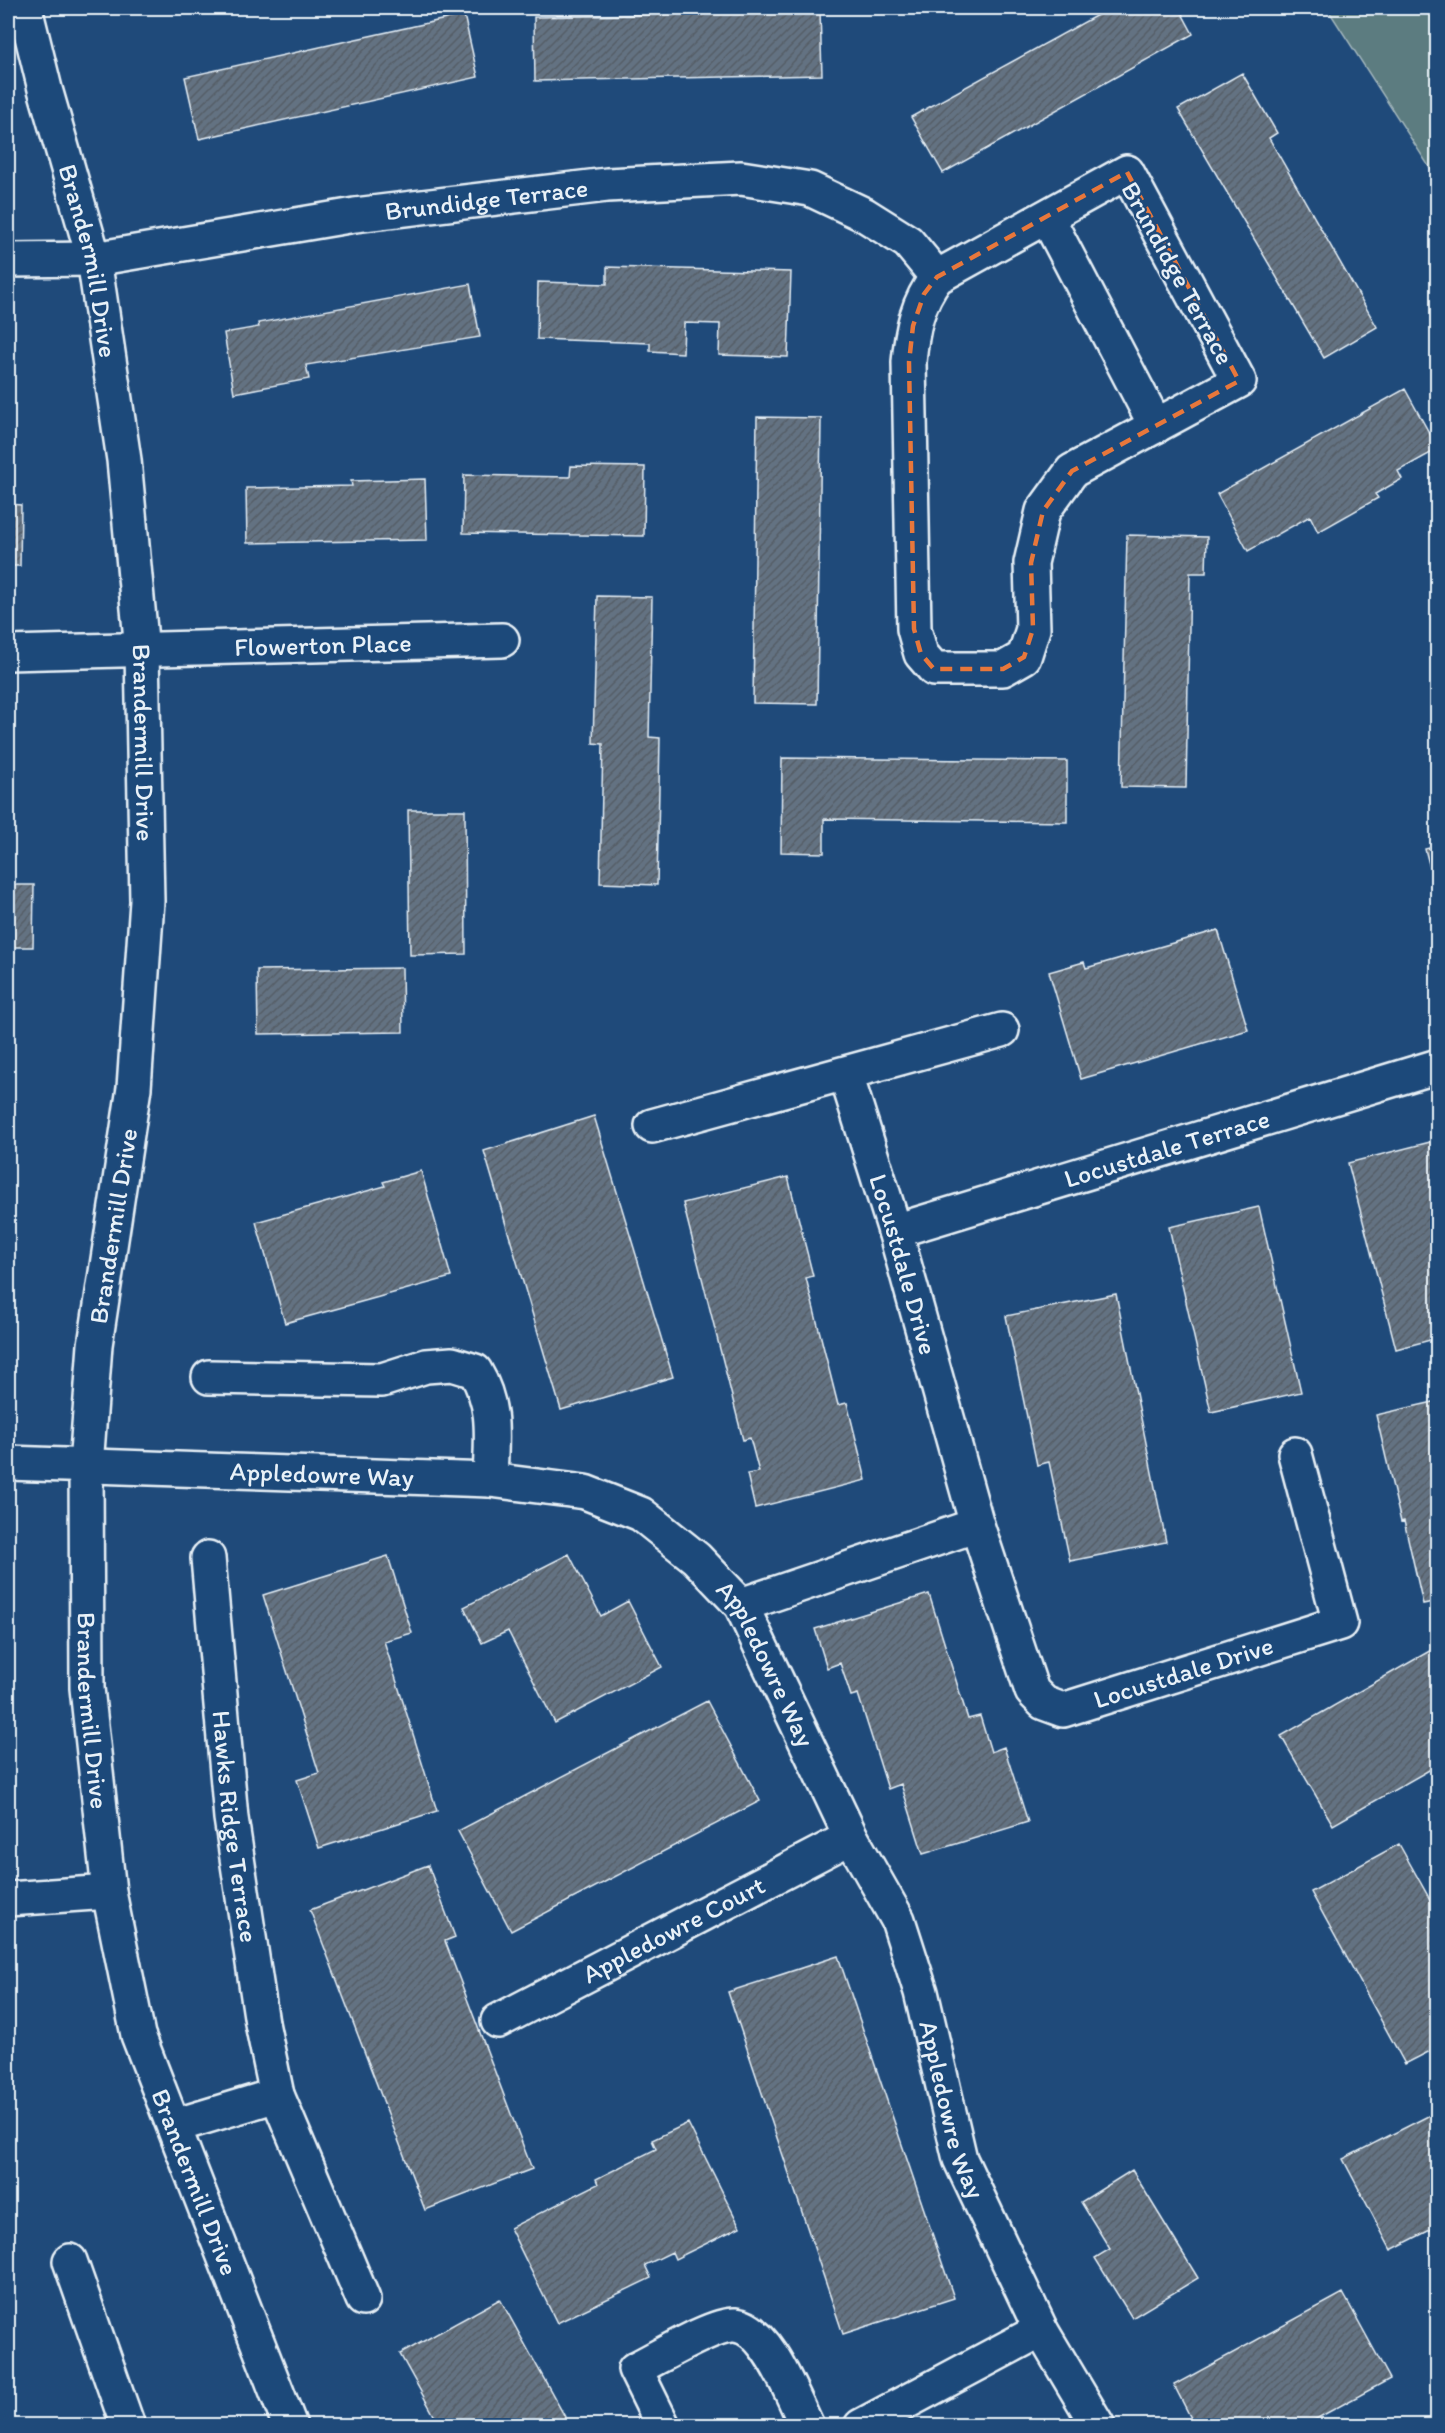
<svg xmlns="http://www.w3.org/2000/svg" width="1445" height="2433" font-family="Itim,sans-serif">
  <defs>
    <pattern id="building-hatch" width="6" height="6" patternUnits="userSpaceOnUse" patternTransform="scale(1.5)"><rect width="6" height="6" fill="#637282"/><path d="M-1 1l2-2M0 6l6-6M5 7l2-2" fill="none" stroke="#545d66"/></pattern>
  </defs>
  <rect width="100%" height="100%" fill="#1f4a7a"/>
  <filter id="ink" filterUnits="userSpaceOnUse"><feTurbulence type="fractalNoise" baseFrequency=".0167" numOctaves="2"/><feDisplacementMap in="SourceGraphic" scale="12" xChannelSelector="R" yChannelSelector="G"/><feConvolveMatrix kernelMatrix="1 2 1 2 8 2 1 2 1" color-interpolation-filters="sRGB"/></filter>
  <g filter="url(#ink)">
    <!-- park -->
    <path fill="#5c7b80" stroke="#a2b6bc" stroke-width="1.5" d="M 1327,8 L 1437,8 L 1437,179 Z"/>
    <!-- building -->
    <path fill="url(#building-hatch)" stroke="#e8f1f8" stroke-width="1.5" d="M 1110,8 L 1179,8 L 1193,34 L 943,173 L 911,117 Z
      M 820,11 L 822,75 L 535,81 L 534,17 Z
      M 464,15 L 478,77 L 199,139 L 185,77 Z
      M 1242,73 L 1277,133 L 1269,138 L 1377,327 L 1324,358 L 1178,109 Z
      M 607,267 L 791,272 L 788,357 L 719,355 L 720,324 L 684,323 L 683,353 L 650,351 L 650,343 L 537,339 L 538,282 L 607,284 Z
      M 470,284 L 480,337 L 306,365 L 309,379 L 234,393 L 224,333 L 259,327 L 258,323 Z
      M 1405,389 L 1438,449 L 1398,471 L 1402,479 L 1375,494 L 1378,498 L 1318,532 L 1310,516 L 1248,551 L 1217,494 Z
      M 757,417 L 821,418 L 817,704 L 753,703 Z
      M 571,466 L 645,467 L 644,536 L 463,533 L 464,475 L 570,477 Z
      M 425,479 L 427,540 L 247,543 L 246,488 L 352,486 L 351,481 Z
      M 8,504 L 21,505 L 20,566 L 8,566 Z
      M 1127,535 L 1207,537 L 1206,573 L 1190,573 L 1186,788 L 1121,787 Z
      M 597,596 L 652,597 L 649,737 L 660,738 L 657,885 L 600,883 L 603,744 L 593,743 Z
      M 782,758 L 1067,761 L 1067,822 L 824,819 L 824,853 L 781,852 Z
      M 408,810 L 465,810 L 466,954 L 410,955 Z
      M 1438,846 L 1438,898 L 1425,849 Z
      M 8,885 L 34,885 L 33,947 L 8,947 Z
      M 1218,930 L 1248,1030 L 1081,1079 L 1049,972 L 1084,962 L 1086,968 Z
      M 402,968 L 403,1032 L 258,1034 L 257,970 Z
      M 8,1022 L 13,1023 L 8,1070 Z
      M 594,1116 L 673,1377 L 561,1410 L 484,1151 Z
      M 1438,1140 L 1438,1338 L 1396,1349 L 1348,1163 Z
      M 421,1171 L 451,1277 L 285,1323 L 256,1222 L 385,1186 L 383,1182 Z
      M 788,1177 L 813,1276 L 806,1278 L 838,1405 L 847,1403 L 866,1480 L 755,1508 L 747,1474 L 759,1472 L 750,1438 L 743,1440 L 683,1203 Z
      M 1259,1207 L 1301,1392 L 1211,1412 L 1169,1227 Z
      M 1116,1294 L 1166,1542 L 1070,1561 L 1049,1462 L 1037,1465 L 1006,1316 Z
      M 1438,1401 L 1438,1601 L 1423,1604 L 1404,1521 L 1401,1522 L 1376,1415 Z
      M 569,1554 L 601,1616 L 628,1601 L 662,1667 L 555,1723 L 508,1631 L 482,1643 L 464,1607 Z
      M 388,1556 L 412,1633 L 384,1641 L 437,1811 L 319,1848 L 297,1780 L 319,1773 L 263,1595 Z
      M 929,1594 L 968,1719 L 980,1716 L 991,1752 L 1004,1747 L 1028,1822 L 923,1854 L 901,1784 L 888,1789 L 858,1694 L 851,1696 L 840,1663 L 827,1668 L 815,1629 Z
      M 1433,1649 L 1438,1657 L 1438,1765 L 1333,1825 L 1281,1736 Z
      M 707,1701 L 760,1801 L 511,1931 L 458,1831 Z
      M 1399,1844 L 1438,1914 L 1438,2047 L 1405,2064 L 1311,1892 Z
      M 428,1865 L 455,1937 L 445,1941 L 532,2169 L 425,2210 L 310,1910 Z
      M 838,1956 L 954,2298 L 843,2334 L 728,1992 Z
      M 1438,2111 L 1438,2226 L 1391,2250 L 1343,2159 Z
      M 688,2123 L 740,2227 L 675,2259 L 672,2252 L 645,2265 L 651,2278 L 557,2323 L 510,2228 L 598,2184 L 596,2179 L 656,2149 L 652,2140 Z
      M 1132,2170 L 1198,2278 L 1132,2318 L 1095,2258 L 1110,2249 L 1081,2202 Z
      M 1343,2293 L 1390,2379 L 1303,2426 L 1195,2426 L 1174,2385 Z
      M 500,2299 L 570,2426 L 440,2426 L 400,2354 Z"/>
    <g fill="none" stroke-linecap="round" stroke-linejoin="round">
      <!-- minor casing -->
      <g stroke="#e8f1f8" stroke-width="38">
        <g id="minor">
          <path id="s1" d="M 25,8 L 45,89 L 94,259 L 124,460 L 142,651 L 147,901 L 134,1088 L 95,1345 L 86,1466 L 87,1688 L 109,1892 L 138,2035 L 290,2426"/>
          <path d="M 1127,172 L 1239,381 L 1072,471 L 1043,511 L 1031,563 L 1033,629 L 1024,657 L 1003,669 L 934,669 L 921,654 L 914,629 L 909,362 C 912,329 917,303 937,277 Z"/>
          <path d="M 1047,217 L 1156,426"/>
          <path id="s2" d="M 8,260 L 94,259 L 355,215 L 607,185 L 741,178 L 810,189 L 865,215 L 908,242 L 937,277"/>
          <path id="s3" d="M 8,653 L 502,640"/>
          <path id="s4" d="M 846,1075 L 895,1231 L 977,1525 L 1032,1691 L 1044,1703 L 1063,1710 L 1340,1623 L 1295,1454"/>
          <path d="M 652,1126 L 1002,1030"/>
          <path id="s5" d="M 895,1231 L 1438,1066"/>
          <path d="M 209,1377 L 382,1380 L 426,1366 L 452,1364 L 475,1371 C 497,1408 491,1439 490,1480"/>
          <path id="s6" d="M 8,1463 L 490,1480 L 585,1492 L 641,1514 L 696,1558 L 741,1605 L 851,1837 L 898,1920 L 921,1992 L 960,2159 L 1041,2330 L 1098,2426"/>
          <path id="s7" d="M 208,1558 L 231,1818 L 262,2023 L 277,2095 L 363,2299"/>
          <path d="M 741,1605 L 977,1525"/>
          <path d="M 8,1899 L 109,1892"/>
          <path id="s8" d="M 498,2021 L 851,1837"/>
          <path d="M 174,2126 L 277,2095"/>
          <path d="M 70,2261 L 128,2426"/>
          <path d="M 663,2426 L 635,2369 C 656,2359 714,2323 735,2325 C 768,2328 793,2398 807,2426"/>
          <path d="M 861,2426 L 1041,2330"/>
        </g>
      </g>
      <!-- minor -->
      <use href="#minor" stroke="#1f4a7a" stroke-width="33"/>
    </g>
  </g>
  <!-- marked area -->
  <path fill="none" stroke="#e8773b" stroke-width="4.5" stroke-dasharray="12 8" stroke-linejoin="round" d="M 1127,172 L 1239,381 L 1072,471 L 1043,511 L 1031,563 L 1033,629 L 1024,657 L 1003,669 L 934,669 L 921,654 L 914,629 L 909,362 L 913,326 L 924,294 L 937,277 Z"/>
  <g text-anchor="middle" dominant-baseline="central" stroke-width="4.5" stroke-linejoin="round" paint-order="stroke">
    <!-- street labels -->
    <g font-size="26" fill="#e8f1f8" stroke="#1f4a7a">
      <text stroke="none"><textPath href="#s2" startOffset="483">Brundidge Terrace</textPath></text>
      <text stroke="none"><textPath href="#s1" startOffset="261">Brandermill Drive</textPath></text>
      <text transform="translate(1178 273) rotate(61)">Brundidge Terrace</text>
      <text stroke="none"><textPath href="#s3" startOffset="315">Flowerton Place</textPath></text>
      <text stroke="none"><textPath href="#s1" startOffset="747">Brandermill Drive</textPath></text>
      <text stroke="none"><textPath href="#s5" startOffset="284">Locustdale Terrace</textPath></text>
      <text transform="translate(113 1226) rotate(-81)">Brandermill Drive</text>
      <text stroke="none"><textPath href="#s4" startOffset="198">Locustdale Drive</textPath></text>
      <text stroke="none"><textPath href="#s6" startOffset="314">Appledowre Way</textPath></text>
      <text stroke="none"><textPath href="#s6" startOffset="837">Appledowre Way</textPath></text>
      <text stroke="none"><textPath href="#s4" startOffset="807">Locustdale Drive</textPath></text>
      <text stroke="none"><textPath href="#s1" startOffset="1719">Brandermill Drive</textPath></text>
      <text stroke="none"><textPath href="#s7" startOffset="270">Hawks Ridge Terrace</textPath></text>
      <text stroke="none"><textPath href="#s8" startOffset="198">Appledowre Court</textPath></text>
      <text stroke="none"><textPath href="#s6" startOffset="1323">Appledowre Way</textPath></text>
      <text stroke="none"><textPath href="#s1" startOffset="2205">Brandermill Drive</textPath></text>
    </g>
  </g>
  <!-- margin -->
  <rect width="1445" height="2433" fill="none" stroke="#1f4a7a" stroke-width="30"/>
  <rect x="15" y="15" width="1415" height="2403" fill="none" stroke="#e8f1f8" stroke-width="2" filter="url(#ink)"/>
</svg>
